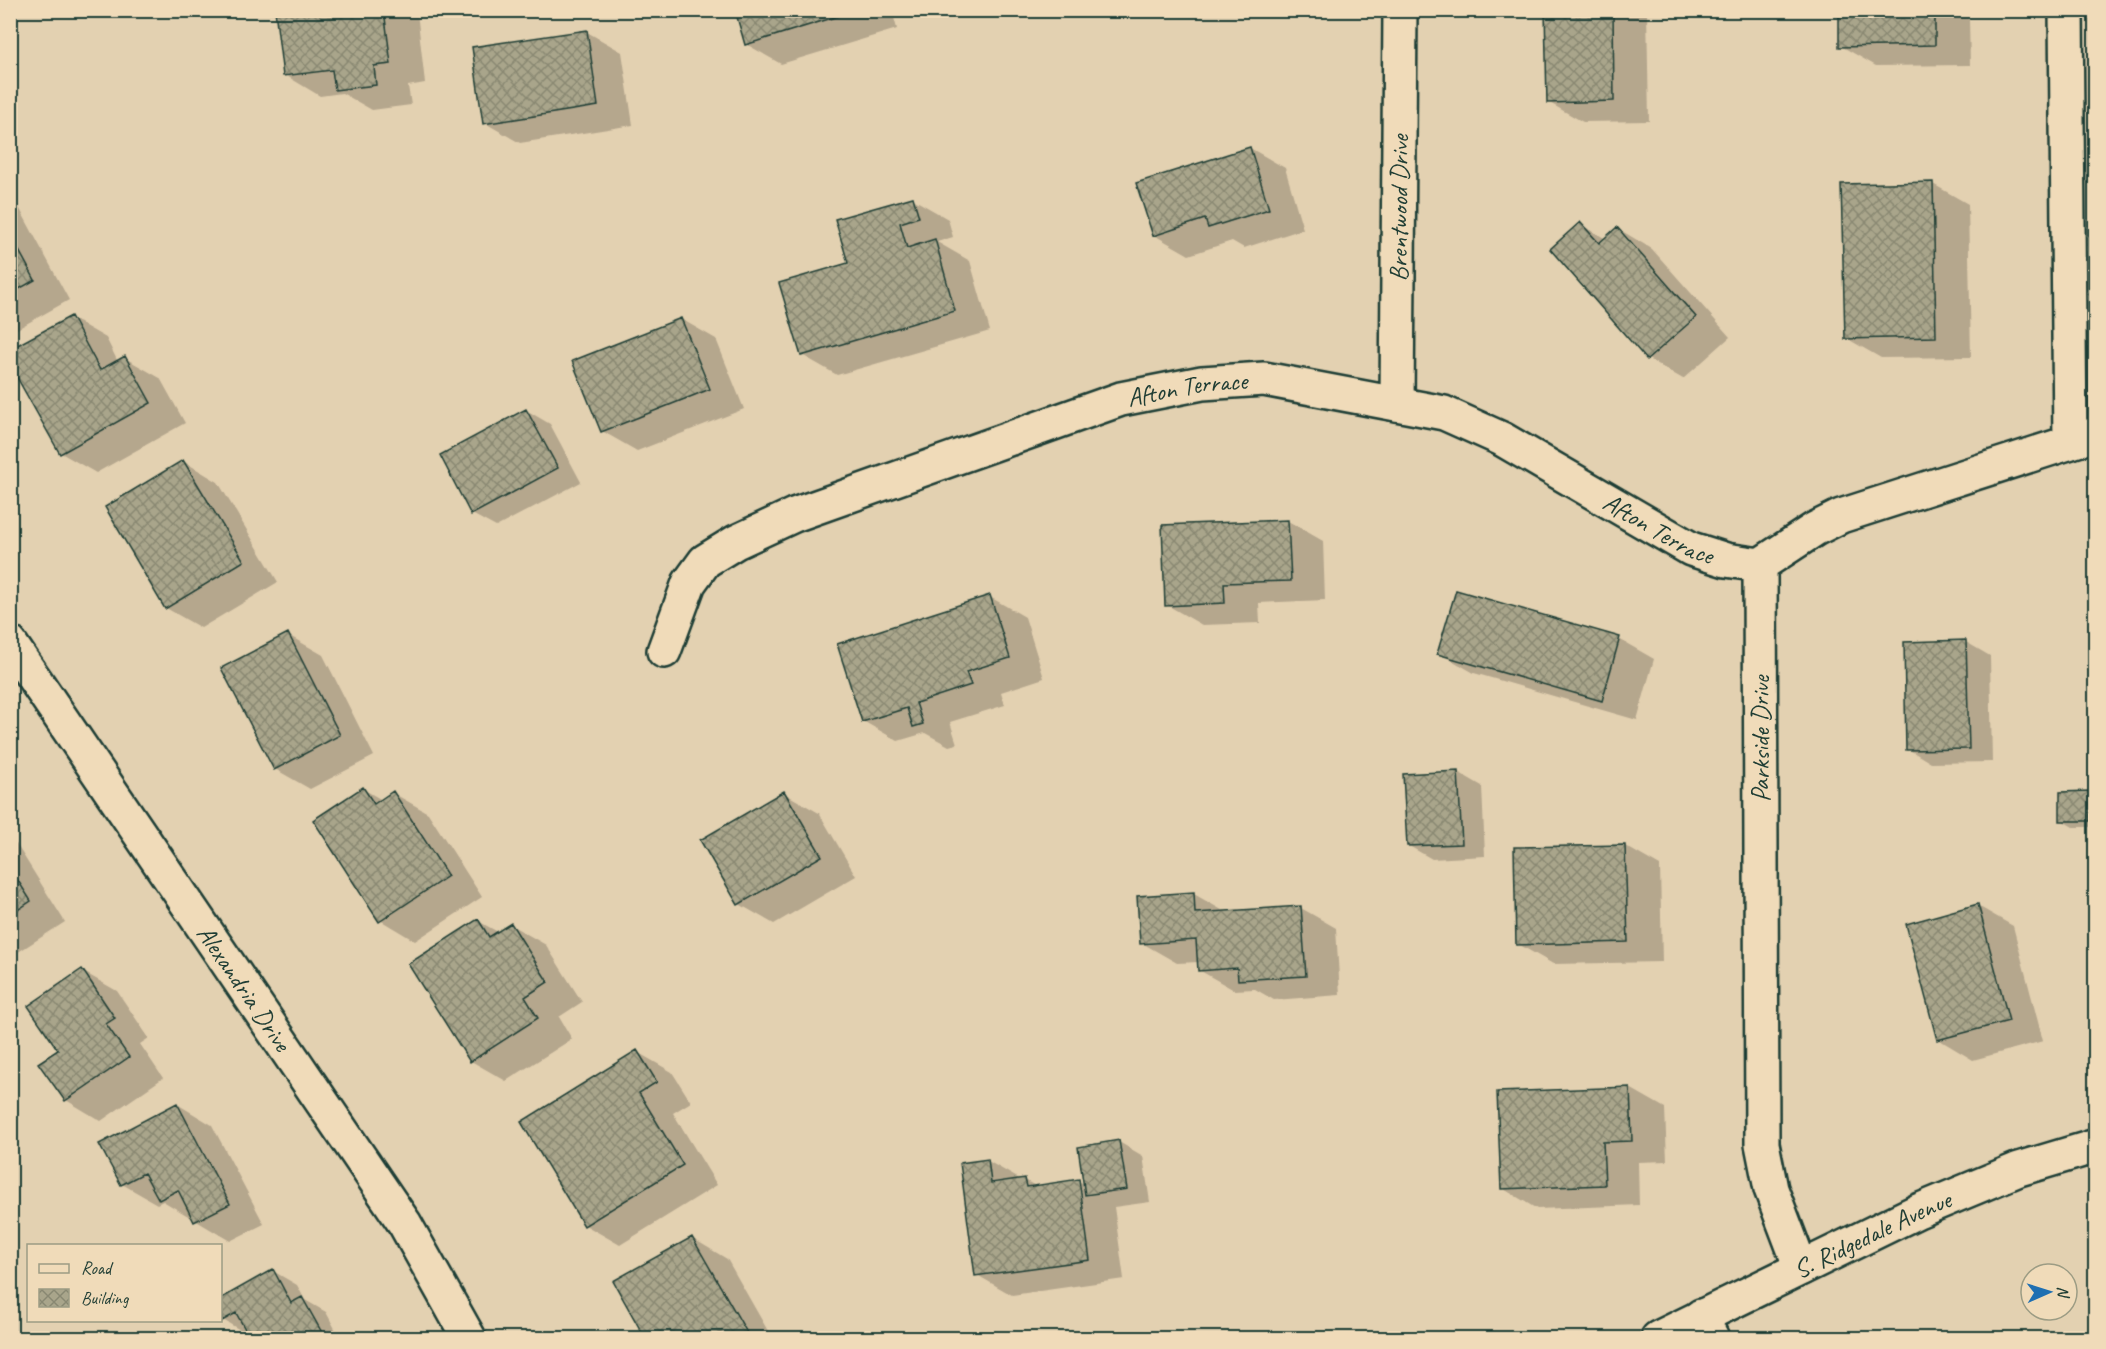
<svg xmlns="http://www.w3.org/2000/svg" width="2106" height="1349" font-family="Caveat,sans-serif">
  <defs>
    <pattern id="building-cross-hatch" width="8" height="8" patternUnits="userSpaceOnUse" patternTransform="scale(1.5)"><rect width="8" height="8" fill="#a9a58b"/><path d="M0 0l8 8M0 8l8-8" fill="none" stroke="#898872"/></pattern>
  </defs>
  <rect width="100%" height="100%" fill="#e3d1b1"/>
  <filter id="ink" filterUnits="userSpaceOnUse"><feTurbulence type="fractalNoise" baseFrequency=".0167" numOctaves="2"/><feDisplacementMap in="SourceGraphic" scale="12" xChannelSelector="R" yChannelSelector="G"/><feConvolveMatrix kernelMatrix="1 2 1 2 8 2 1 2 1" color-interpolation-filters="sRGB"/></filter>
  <g filter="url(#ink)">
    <!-- shadow -->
    <path fill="#0003" d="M 276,10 L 414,10 L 417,12 L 425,83 L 408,86 L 411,105 L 372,110 L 342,93 L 320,96 L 285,75 Z
      M 736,10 L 892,10 L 897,29 L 781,64 L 746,44 Z
      M 1546,10 L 1647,10 L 1649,121 L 1583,122 L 1548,102 Z
      M 1840,10 L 1959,10 L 1959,13 L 1969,19 L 1970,65 L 1876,66 L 1841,46 Z
      M 587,32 L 622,52 L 633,125 L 520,143 L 485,123 Z
      M 1250,148 L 1285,168 L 1303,229 L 1244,248 L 1232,241 L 1189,255 L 1154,235 Z
      M 1933,184 L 1968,204 L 1971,357 L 1881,358 L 1846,338 Z
      M 10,197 L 15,200 L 69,300 L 10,333 Z
      M 913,199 L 948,219 L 953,237 L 937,242 L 970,261 L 990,331 L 837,375 L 802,355 L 850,264 Z
      M 1580,224 L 1606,239 L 1617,228 L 1652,249 L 1730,337 L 1683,379 L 1648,359 L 1552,249 Z
      M 71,318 L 106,338 L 118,362 L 125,358 L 160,378 L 185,423 L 96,473 L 61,453 Z
      M 681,319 L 716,339 L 744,409 L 637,451 L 602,431 Z
      M 526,410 L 550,424 L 581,482 L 496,527 L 472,514 Z
      M 183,461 L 218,482 L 278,582 L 201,628 L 166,608 Z
      M 1288,521 L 1323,541 L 1325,600 L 1259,603 L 1260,623 L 1202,625 L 1167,605 Z
      M 990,597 L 1025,617 L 1044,678 L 1001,692 L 1005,705 L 950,722 L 957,744 L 949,746 L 925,733 L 898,741 L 863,721 Z
      M 288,635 L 323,655 L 374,756 L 310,789 L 275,769 Z
      M 1619,639 L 1654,659 L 1637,720 L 1474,673 L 1439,653 Z
      M 1966,642 L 1990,656 L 1992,762 L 1931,763 L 1908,749 Z
      M 1458,772 L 1482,786 L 1485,856 L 1432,859 L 1409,846 Z
      M 363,789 L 382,800 L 393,793 L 428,813 L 482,897 L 415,941 L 380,920 Z
      M 784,793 L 819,813 L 856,876 L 774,924 L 739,904 Z
      M 2090,793 L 2096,796 L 2096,827 L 2073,827 L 2061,820 Z
      M 10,834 L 65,922 L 12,956 L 10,955 Z
      M 1625,846 L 1660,866 L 1662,962 L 1553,964 L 1518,944 Z
      M 1194,894 L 1227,913 L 1301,908 L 1336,928 L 1340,995 L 1274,1000 L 1255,989 L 1234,990 L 1199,970 L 1199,962 L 1177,963 L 1142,943 Z
      M 1978,906 L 2013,926 L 2043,1041 L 1973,1060 L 1938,1039 Z
      M 478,921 L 498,932 L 511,925 L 546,945 L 582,1002 L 559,1017 L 572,1039 L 506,1081 L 471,1061 Z
      M 82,971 L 117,991 L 149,1038 L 140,1044 L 163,1078 L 101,1121 L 66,1100 L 41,1063 L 60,1051 Z
      M 637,1052 L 672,1072 L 691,1102 L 673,1113 L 717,1185 L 620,1245 L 585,1225 Z
      M 1630,1088 L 1665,1108 L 1667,1161 L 1638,1162 L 1639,1205 L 1537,1209 L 1502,1188 Z
      M 177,1104 L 212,1125 L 264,1224 L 230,1241 L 163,1201 L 157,1204 L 122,1184 Z
      M 1119,1142 L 1143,1156 L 1150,1202 L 1114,1207 L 1124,1279 L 1012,1295 L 977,1275 L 988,1161 L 1021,1180 L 1025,1180 L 1037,1187 L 1079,1181 L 1085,1185 Z
      M 692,1238 L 727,1259 L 772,1338 L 647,1338 L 615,1281 Z
      M 273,1271 L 297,1285 L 305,1300 L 326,1312 L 340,1338 L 252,1338 L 248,1333 L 247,1334 L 223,1320 L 220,1315 L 220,1300 Z"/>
    <!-- building -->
    <path fill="url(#building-cross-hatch)" stroke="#1f3d34" stroke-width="1.5" d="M 275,10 L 384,10 L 391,64 L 374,66 L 376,85 L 335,90 L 332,70 L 283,76 Z
      M 735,10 L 858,10 L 745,45 Z
      M 1545,10 L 1613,10 L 1614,101 L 1547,103 Z
      M 1839,10 L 1935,10 L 1935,45 L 1839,47 Z
      M 587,30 L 598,106 L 483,124 L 472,47 Z
      M 1250,147 L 1269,209 L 1208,228 L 1205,219 L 1153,236 L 1136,183 Z
      M 1933,182 L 1936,337 L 1845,339 L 1841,184 Z
      M 913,197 L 919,217 L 900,223 L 907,248 L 935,239 L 955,311 L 801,356 L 779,283 L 848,263 L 835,219 Z
      M 1580,222 L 1599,243 L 1617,227 L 1696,317 L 1647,360 L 1550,249 Z
      M 10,234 L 35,280 L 10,294 Z
      M 71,316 L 100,370 L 125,356 L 151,403 L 60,454 L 10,365 L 10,349 Z
      M 681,318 L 710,389 L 601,432 L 572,361 Z
      M 526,409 L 558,468 L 471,515 L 440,455 Z
      M 183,460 L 244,561 L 165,609 L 105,507 Z
      M 1288,520 L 1291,581 L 1224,583 L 1225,603 L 1165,606 L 1162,525 Z
      M 1456,590 L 1620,637 L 1602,701 L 1437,654 Z
      M 990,595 L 1010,658 L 966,672 L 971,685 L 916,703 L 923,724 L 913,727 L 907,708 L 862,722 L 837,644 Z
      M 288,633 L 340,735 L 274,770 L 221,668 Z
      M 1966,640 L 1969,749 L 1906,750 L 1904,642 Z
      M 1458,771 L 1462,844 L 1407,846 L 1403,774 Z
      M 363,787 L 374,804 L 393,791 L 448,876 L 379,922 L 313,820 Z
      M 784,791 L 822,856 L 738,905 L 700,840 Z
      M 2090,791 L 2090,821 L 2060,821 L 2060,792 Z
      M 1625,845 L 1628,942 L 1516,945 L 1514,847 Z
      M 10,868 L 31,901 L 10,915 Z
      M 1194,892 L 1195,913 L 1301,906 L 1306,976 L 1238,980 L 1237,968 L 1198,971 L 1196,940 L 1140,944 L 1137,896 Z
      M 1978,904 L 2009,1021 L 1937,1040 L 1906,924 Z
      M 478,919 L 489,937 L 511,923 L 548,982 L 525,997 L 538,1018 L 470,1062 L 408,964 Z
      M 82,969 L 115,1018 L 106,1024 L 129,1057 L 65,1101 L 38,1063 L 58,1050 L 28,1006 Z
      M 637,1050 L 657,1082 L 639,1093 L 683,1165 L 584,1226 L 521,1122 Z
      M 1630,1087 L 1632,1141 L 1603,1142 L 1605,1185 L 1501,1189 L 1497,1092 Z
      M 177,1103 L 230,1204 L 194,1222 L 178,1190 L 159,1200 L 144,1173 L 121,1185 L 99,1144 Z
      M 1119,1140 L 1127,1189 L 1085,1195 L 1078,1147 Z
      M 988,1159 L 991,1183 L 1025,1178 L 1027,1187 L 1079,1179 L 1090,1260 L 975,1276 L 960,1163 Z
      M 692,1237 L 750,1338 L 645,1338 L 613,1281 Z
      M 273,1269 L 291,1303 L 302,1297 L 325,1338 L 250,1338 L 236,1313 L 222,1321 L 220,1299 Z"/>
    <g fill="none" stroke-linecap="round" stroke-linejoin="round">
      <!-- minor casing -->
      <g stroke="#1f3d34" stroke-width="38">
        <g id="minor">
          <path d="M 2066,10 L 2070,442"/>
          <path id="s1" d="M 1397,404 L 1400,10"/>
          <path id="s2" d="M 10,643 L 405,1224 L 469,1338"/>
          <path id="s3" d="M 664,651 L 689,583 L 705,561 L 736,542 L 794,515 L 1121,399 L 1202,383 L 1264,379 L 1444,413 L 1502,439 L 1691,549 L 1726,560 L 1760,565"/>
          <path d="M 1801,1268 L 1771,1189 L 1762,1144 L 1760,565 L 1815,529 L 1841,516 L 2096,434"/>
          <path d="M 1701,1316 L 1712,1338"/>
        </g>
      </g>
      <!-- major casing -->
      <g stroke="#1f3d34" stroke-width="38">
        <g id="major">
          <path id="s4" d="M 1658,1338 L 1918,1211 L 2019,1169 L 2096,1146"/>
        </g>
      </g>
      <!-- minor -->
      <use href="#minor" stroke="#f0dbb9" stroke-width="33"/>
      <!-- major -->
      <use href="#major" stroke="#f0dbb9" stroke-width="33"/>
    </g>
  </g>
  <g text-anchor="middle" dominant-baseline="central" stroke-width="4.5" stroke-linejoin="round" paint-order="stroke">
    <!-- street labels -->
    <g font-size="26" fill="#1f3d34" stroke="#f0dbb9">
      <text stroke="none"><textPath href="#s1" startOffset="196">Brentwood Drive</textPath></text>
      <text stroke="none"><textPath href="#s3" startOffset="614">Afton Terrace</textPath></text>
      <text stroke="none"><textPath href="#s3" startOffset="1119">Afton Terrace</textPath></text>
      <text transform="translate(1760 739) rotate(-90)">Parkside Drive</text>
      <text stroke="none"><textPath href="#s2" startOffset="417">Alexandria Drive</textPath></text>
      <text stroke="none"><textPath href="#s4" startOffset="238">S. Ridgedale Avenue</textPath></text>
    </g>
  </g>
  <!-- margin -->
  <rect width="2106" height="1349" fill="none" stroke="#f0dbb9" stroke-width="36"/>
  <rect x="18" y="18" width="2070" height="1313" fill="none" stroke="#1f3d34" stroke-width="2" filter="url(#ink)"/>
  <!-- legend -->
  <rect x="27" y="1244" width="195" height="78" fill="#f0dbb9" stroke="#9c9c84" stroke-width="1.5"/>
  <rect x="39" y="1264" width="30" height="9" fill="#f0dbb9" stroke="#9c9c84" stroke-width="1.5"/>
  <text x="81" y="1274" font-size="18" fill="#1f3d34">Road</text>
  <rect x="39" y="1289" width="30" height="18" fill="url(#building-cross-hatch)" stroke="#9c9c84" stroke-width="1.5"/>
  <text x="81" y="1304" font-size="18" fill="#1f3d34">Building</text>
  <!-- north arrow -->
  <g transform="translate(2049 1292) rotate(87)"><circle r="28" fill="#f0dbb9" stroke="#9c9c84" stroke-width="1.5"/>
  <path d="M0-4.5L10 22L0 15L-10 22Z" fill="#1f6fb2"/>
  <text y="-9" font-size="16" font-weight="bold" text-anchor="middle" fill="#1f3d34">N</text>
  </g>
</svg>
